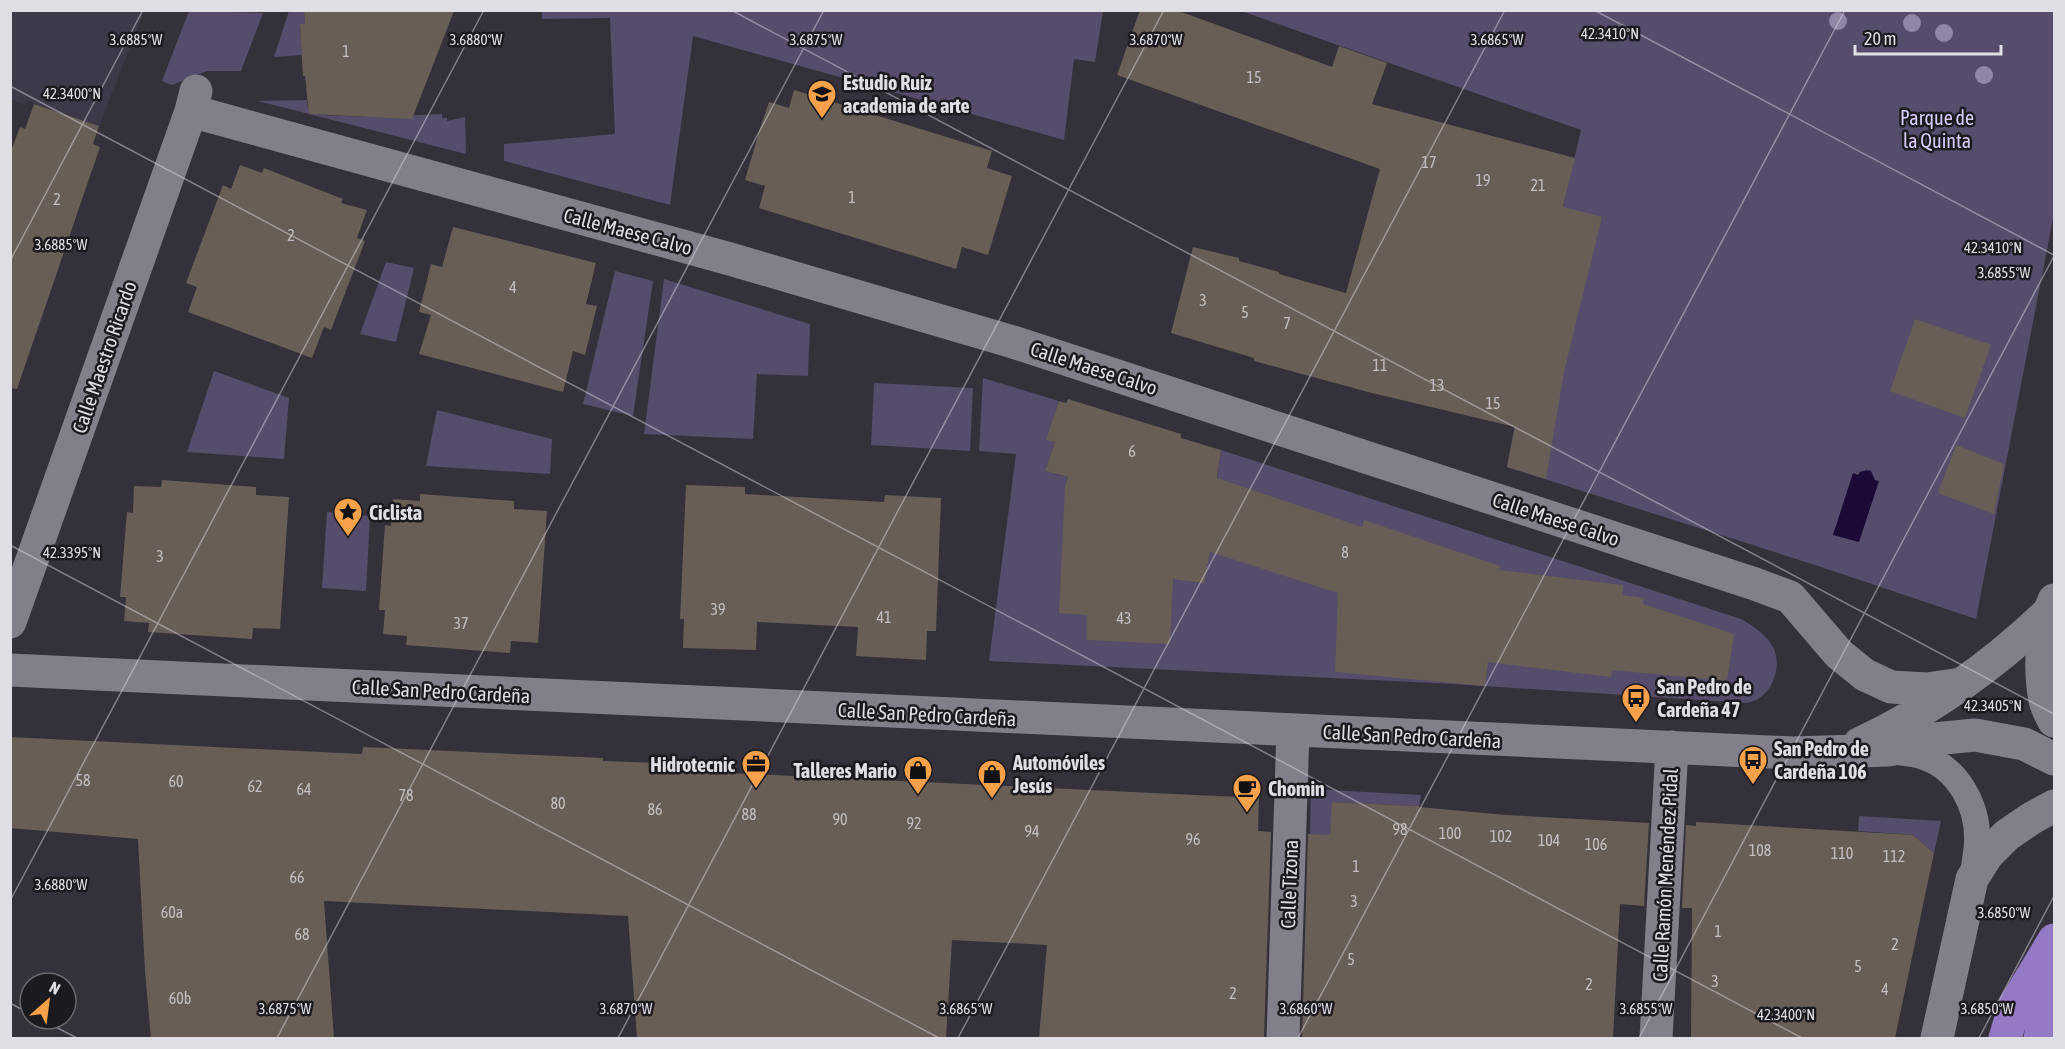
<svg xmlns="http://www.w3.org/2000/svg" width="2065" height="1049" font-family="'Asap Condensed',sans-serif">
  <rect width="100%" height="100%" fill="#34313b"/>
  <!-- built -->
  <path fill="#3e3949" d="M 11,11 L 144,11 L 99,126 L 27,101 L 25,105 L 11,99 Z"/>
  <!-- green -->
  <path fill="#564c6b" d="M 189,11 L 263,13 L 241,71 L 207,71 L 172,85 L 162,81 Z
    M 289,11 L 304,11 L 305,24 L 300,25 L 302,55 L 274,57 Z
    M 542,11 L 542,10 L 1103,11 L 1095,62 L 1074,59 L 1064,140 L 693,36 L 670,205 L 504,161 L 504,144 L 615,134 L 610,18 L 542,19 Z
    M 1241,11 L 2054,11 L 2054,213 L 1976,619 L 1815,565 L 1507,467 L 1524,376 L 1581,130 Z
    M 307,100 L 308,109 L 316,109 L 317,115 L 372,117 L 442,114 L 442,118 L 447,118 L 447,121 L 465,117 L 466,154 L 258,101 Z
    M 386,262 L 414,268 L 396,342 L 360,334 Z
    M 615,271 L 653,281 L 633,416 L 583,404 Z
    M 664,279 L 810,324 L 808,376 L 757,374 L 753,439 L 644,434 Z
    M 214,371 L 289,398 L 284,459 L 187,452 Z
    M 983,378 L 1059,401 L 1047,439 L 1055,442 L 1045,471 L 1068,477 L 1066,484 L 1078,488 L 1063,536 L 1206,562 L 1221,450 L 1741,619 C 1754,626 1766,635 1773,647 C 1784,668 1770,701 1746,703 L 1453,684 L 989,661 L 1016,454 L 979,451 Z
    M 874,383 L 973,388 L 970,451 L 871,445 Z
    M 437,410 L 552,439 L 550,474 L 426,466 Z
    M 327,512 L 370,516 L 366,591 L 322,588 Z
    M 1311,789 L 1421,795 L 1419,806 L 1333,802 L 1330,835 L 1310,835 Z
    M 1859,816 L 1941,821 L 1934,853 L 1913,835 L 1858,831 Z"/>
  <!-- water -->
  <path fill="#1d0936" d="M 1867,470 L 1871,471 L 1875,480 L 1879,481 L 1859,542 L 1833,535 L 1853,473 L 1858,475 L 1860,472 Z"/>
  <!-- building -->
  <path fill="#685e56" d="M 1140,10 L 1176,10 L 1332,67 L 1339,46 L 1387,63 L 1372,104 L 1575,158 L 1563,207 L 1602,217 L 1564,372 L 1546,479 L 1507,467 L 1515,427 L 1368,392 L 1254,361 L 1254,358 L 1171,333 L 1193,247 L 1239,258 L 1239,261 L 1279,272 L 1279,274 L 1346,293 L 1380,169 L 1117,75 Z
    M 304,11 L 454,11 L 412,119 L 309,114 L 305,76 L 303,76 L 300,24 L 305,24 Z
    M 794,90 L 992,151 L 987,168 L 1012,176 L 988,255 L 962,247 L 956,269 L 759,208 L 765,186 L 745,180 L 759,132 L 769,102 L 789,108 Z
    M 34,104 L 99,126 L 93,144 L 100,147 L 17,389 L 10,388 L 10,154 L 20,127 L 25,129 Z
    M 240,165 L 262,173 L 264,168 L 343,199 L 341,203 L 367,210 L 357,238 L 365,241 L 331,330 L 324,327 L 312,358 L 188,312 L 197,287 L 186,283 L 223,185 L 231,189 Z
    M 453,227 L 596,263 L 586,304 L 597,306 L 585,355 L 573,351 L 563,392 L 419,354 L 431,315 L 419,312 L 431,264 L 442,267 Z
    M 1915,319 L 1991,345 L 1965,418 L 1890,391 Z
    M 1068,399 L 1181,434 L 1181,438 L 1221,450 L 1217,478 L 1362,527 L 1364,520 L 1500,566 L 1499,570 L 1623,585 L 1622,595 L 1644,598 L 1643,604 L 1734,634 L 1727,681 L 1612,670 L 1611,677 L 1488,662 L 1485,686 L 1335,672 L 1338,593 L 1210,552 L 1204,583 L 1173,579 L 1170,644 L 1087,640 L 1087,615 L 1059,613 L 1065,487 L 1068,477 L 1045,471 L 1055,442 L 1046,440 L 1059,401 L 1066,403 Z
    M 1956,445 L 2004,464 L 1994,514 L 1938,493 Z
    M 162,480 L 256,487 L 256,495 L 289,497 L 280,629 L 253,628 L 252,639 L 148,632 L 149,623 L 124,621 L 126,597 L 120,597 L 127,512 L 133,513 L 134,486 L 161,487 Z
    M 686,485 L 745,487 L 745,494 L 884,502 L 885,495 L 941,498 L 936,631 L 927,631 L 926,660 L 856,656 L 858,627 L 757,622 L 756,650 L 683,648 L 684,619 L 680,619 Z
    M 420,494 L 514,501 L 514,509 L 547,511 L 538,643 L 511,641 L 510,653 L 406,645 L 407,636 L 383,634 L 385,610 L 379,610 L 385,525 L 391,526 L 393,499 L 420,501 Z
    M 10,737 L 362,754 L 363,747 L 603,758 L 603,761 L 688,764 L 687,771 L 1259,798 L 1258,831 L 1271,832 L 1264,1038 L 1039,1038 L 1047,945 L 952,940 L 946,1038 L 637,1038 L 628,916 L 324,901 L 334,1038 L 151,1038 L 145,971 L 138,839 L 10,828 Z
    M 1332,802 L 1419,806 L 1419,807 L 1506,815 L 1649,823 L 1644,906 L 1620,904 L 1613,1038 L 1302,1038 L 1308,834 L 1330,835 Z
    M 1696,822 L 1913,835 L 1934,853 L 1895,1038 L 1691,1038 L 1692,908 L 1682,908 L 1686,825 L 1696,826 Z"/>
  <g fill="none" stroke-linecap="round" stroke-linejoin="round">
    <!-- lane -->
    <path stroke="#827e8a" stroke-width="26" d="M 1893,751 C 1902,753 1912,753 1921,756 C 1958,767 1979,806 1977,844 C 1976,855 1974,865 1973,876"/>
    <!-- street -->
    <path stroke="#827e8a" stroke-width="33" d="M 191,111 L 730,259 L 1013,342 L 1755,584 L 1790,597 L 1839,654 L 1865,675 L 1891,687 L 1927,689 L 1961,684
      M 10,622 L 191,111 L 196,91
      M 10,670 L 1793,753 L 1889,750 L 1934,739 L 1975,735 L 2024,744 L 2054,759
      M 1859,744 C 1929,711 1994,665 2050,611
      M 1283,1038 L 1293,730
      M 1656,1038 L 1672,747"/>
    <!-- secondary -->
    <path stroke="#827e8a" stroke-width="33" d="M 2054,600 C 2041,629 2039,668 2045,700 C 2046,707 2051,715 2054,721
      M 1937,1038 L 1972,879 L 1987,855 L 2007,835 L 2032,818 L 2054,806"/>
    <!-- highway -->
    <path stroke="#9479c4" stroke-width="33" d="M 2005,1038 L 2015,1005 L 2054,940
      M 2040,1038 L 2054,974"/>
  </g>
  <!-- trees -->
  <g fill="#9086a5">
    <circle cx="1838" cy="21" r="9"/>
    <circle cx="1912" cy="23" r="9"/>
    <circle cx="1944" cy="33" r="9"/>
    <circle cx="1984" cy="75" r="9"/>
  </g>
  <!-- ticks -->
  <path fill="none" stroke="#e0dee5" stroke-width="1.5" stroke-opacity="0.45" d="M 731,10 L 2054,714M 1594,10 L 2054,255M 10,86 L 1802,1038M 10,261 L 143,10M 10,545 L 939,1038M 10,901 L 484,10M 10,1003 L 30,1014M 40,1019 L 77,1038M 277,1038 L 824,10M 618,1038 L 1164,10M 958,1038 L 1505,10M 1298,1038 L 1845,10M 1639,1038 L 2054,256M 1979,1038 L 2054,896"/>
  <!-- icons -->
  <defs>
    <g id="school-pin" transform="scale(1.5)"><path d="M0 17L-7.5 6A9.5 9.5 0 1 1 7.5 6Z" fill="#f7a14a" stroke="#1b1a1e"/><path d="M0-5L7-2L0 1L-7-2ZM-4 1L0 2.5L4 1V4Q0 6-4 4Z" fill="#111"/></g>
    <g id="sight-pin" transform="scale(1.5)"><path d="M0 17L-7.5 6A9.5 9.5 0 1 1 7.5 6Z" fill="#f7a14a" stroke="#1b1a1e"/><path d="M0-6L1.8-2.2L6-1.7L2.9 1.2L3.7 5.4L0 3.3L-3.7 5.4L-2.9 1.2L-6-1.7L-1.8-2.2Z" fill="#111"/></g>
    <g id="bus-pin" transform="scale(1.5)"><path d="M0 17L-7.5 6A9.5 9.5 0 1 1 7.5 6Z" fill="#f7a14a" stroke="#1b1a1e"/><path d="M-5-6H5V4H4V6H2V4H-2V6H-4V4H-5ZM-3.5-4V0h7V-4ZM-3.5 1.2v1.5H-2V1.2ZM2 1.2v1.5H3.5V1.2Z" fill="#111"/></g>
    <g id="office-pin" transform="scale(1.5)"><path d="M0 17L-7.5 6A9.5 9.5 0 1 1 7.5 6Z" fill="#f7a14a" stroke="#1b1a1e"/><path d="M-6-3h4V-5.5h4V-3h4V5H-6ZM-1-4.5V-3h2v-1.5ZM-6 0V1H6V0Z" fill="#111"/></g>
    <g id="shop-pin" transform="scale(1.5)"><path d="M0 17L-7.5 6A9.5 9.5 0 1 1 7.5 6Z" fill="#f7a14a" stroke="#1b1a1e"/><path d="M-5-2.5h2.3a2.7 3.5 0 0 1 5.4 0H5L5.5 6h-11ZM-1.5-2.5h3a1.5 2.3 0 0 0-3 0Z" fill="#111"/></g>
    <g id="cafe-pin" transform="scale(1.5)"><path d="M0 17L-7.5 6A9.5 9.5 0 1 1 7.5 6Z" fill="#f7a14a" stroke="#1b1a1e"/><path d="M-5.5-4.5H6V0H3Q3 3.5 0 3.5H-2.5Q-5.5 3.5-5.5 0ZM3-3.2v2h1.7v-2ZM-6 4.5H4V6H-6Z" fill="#111"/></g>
  </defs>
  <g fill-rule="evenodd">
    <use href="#school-pin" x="822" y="94"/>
    <use href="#sight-pin" x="348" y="512"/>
    <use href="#bus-pin" x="1636" y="698"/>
    <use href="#bus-pin" x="1753" y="760"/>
    <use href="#office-pin" x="756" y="764"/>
    <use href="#shop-pin" x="918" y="770"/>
    <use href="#shop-pin" x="992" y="774"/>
    <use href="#cafe-pin" x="1247" y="788"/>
  </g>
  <g text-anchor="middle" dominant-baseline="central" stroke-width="5" stroke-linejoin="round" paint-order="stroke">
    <!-- number labels -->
    <g font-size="16" fill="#c2bec1">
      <text x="346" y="51">1</text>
      <text x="1254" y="77">15</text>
      <text x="1429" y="162">17</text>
      <text x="1483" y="180">19</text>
      <text x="1538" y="185">21</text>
      <text x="852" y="197">1</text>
      <text x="57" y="199">2</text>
      <text x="291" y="235">2</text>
      <text x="513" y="287">4</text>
      <text x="1203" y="300">3</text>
      <text x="1245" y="312">5</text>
      <text x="1287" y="323">7</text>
      <text x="1380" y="365">11</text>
      <text x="1437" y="385">13</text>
      <text x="1493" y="403">15</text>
      <text x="1132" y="451">6</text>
      <text x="1345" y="552">8</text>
      <text x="160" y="556">3</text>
      <text x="718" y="609">39</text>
      <text x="884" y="617">41</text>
      <text x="1124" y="618">43</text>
      <text x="461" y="623">37</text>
      <text x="83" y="780">58</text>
      <text x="176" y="781">60</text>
      <text x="255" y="786">62</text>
      <text x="304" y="789">64</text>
      <text x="406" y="795">78</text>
      <text x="558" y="803">80</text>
      <text x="655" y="809">86</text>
      <text x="749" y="814">88</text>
      <text x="840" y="819">90</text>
      <text x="914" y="823">92</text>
      <text x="1400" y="829">98</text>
      <text x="1032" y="831">94</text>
      <text x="1450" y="833">100</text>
      <text x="1501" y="836">102</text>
      <text x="1193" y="839">96</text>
      <text x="1549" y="840">104</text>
      <text x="1596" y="844">106</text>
      <text x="1760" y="850">108</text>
      <text x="1842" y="853">110</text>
      <text x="1894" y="856">112</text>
      <text x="1356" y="866">1</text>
      <text x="297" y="877">66</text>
      <text x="1354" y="901">3</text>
      <text x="172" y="912">60a</text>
      <text x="1718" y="931">1</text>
      <text x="302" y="934">68</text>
      <text x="1895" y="944">2</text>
      <text x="1351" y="959">5</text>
      <text x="1858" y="966">5</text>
      <text x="1715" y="981">3</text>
      <text x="1589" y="984">2</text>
      <text x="1885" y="989">4</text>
      <text x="1233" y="993">2</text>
      <text x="180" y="998">60b</text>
    </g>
    <!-- poi labels -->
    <g font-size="20" font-weight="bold" fill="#e0dee5" stroke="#1b1a1e" text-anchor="start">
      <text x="843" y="82">Estudio Ruiz<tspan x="843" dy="23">academia de arte</tspan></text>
      <text x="369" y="512">Ciclista</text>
      <text x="1657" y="686">San Pedro de<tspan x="1657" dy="23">Cardeña 47</tspan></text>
      <text x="1774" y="748">San Pedro de<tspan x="1774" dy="23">Cardeña 106</tspan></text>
      <text x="1013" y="762">Automóviles<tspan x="1013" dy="23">Jesús</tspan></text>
      <text x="735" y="764" text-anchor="end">Hidrotecnic</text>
      <text x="897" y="770" text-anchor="end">Talleres Mario</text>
      <text x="1268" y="788">Chomin</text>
    </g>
    <!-- park labels -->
    <g font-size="20" fill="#dbcbfb" stroke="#1b1a1e">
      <text x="1937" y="117">Parque de<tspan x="1937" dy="23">la Quinta</tspan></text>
    </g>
    <!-- street labels -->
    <g font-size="20" fill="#e0dee5" stroke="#1b1a1e">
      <text transform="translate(628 231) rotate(15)">Calle Maese Calvo</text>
      <text transform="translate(104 357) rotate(-71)">Calle Maestro Ricardo</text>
      <text transform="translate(1094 368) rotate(18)">Calle Maese Calvo</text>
      <text transform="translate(1556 519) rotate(18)">Calle Maese Calvo</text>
      <text transform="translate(441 691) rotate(3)">Calle San Pedro Cardeña</text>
      <text transform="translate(927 714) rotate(3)">Calle San Pedro Cardeña</text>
      <text transform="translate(1412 736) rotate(3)">Calle San Pedro Cardeña</text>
      <text transform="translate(1665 875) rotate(-87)">Calle Ramón Menéndez Pidal</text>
      <text transform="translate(1289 884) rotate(-88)">Calle Tizona</text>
    </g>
  </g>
  <g font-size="15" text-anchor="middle" fill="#e0dee5" stroke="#1b1a1e" stroke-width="5" stroke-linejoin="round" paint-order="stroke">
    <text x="1610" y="39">42.3410°N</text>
    <text x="136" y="45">3.6885°W</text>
    <text x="476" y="45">3.6880°W</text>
    <text x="816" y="45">3.6875°W</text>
    <text x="1156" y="45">3.6870°W</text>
    <text x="1497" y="45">3.6865°W</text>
    <text x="72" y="99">42.3400°N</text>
    <text x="61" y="250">3.6885°W</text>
    <text x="1993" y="253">42.3410°N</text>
    <text x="2004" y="278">3.6855°W</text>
    <text x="72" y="558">42.3395°N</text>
    <text x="1993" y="711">42.3405°N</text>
    <text x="61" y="890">3.6880°W</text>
    <text x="2004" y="918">3.6850°W</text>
    <text x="285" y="1014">3.6875°W</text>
    <text x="626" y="1014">3.6870°W</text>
    <text x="966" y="1014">3.6865°W</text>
    <text x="1306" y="1014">3.6860°W</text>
    <text x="1646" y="1014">3.6855°W</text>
    <text x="1987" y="1014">3.6850°W</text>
    <text x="1786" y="1020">42.3400°N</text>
  </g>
  <!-- border -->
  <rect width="2065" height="1049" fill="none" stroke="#e0dee5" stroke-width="24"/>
  <!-- north arrow -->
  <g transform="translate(48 1001) rotate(28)"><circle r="28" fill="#1b1a1e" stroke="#6a686e" stroke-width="1.5"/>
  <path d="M0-4.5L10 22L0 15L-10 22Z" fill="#f7a14a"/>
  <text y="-9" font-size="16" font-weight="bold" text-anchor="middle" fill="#e0dee5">N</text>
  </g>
  <!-- scale -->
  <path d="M1855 45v9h146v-9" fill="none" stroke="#e0dee5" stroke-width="3"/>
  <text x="1864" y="45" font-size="18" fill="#e0dee5" stroke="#1b1a1e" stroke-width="4.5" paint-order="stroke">20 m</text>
</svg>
